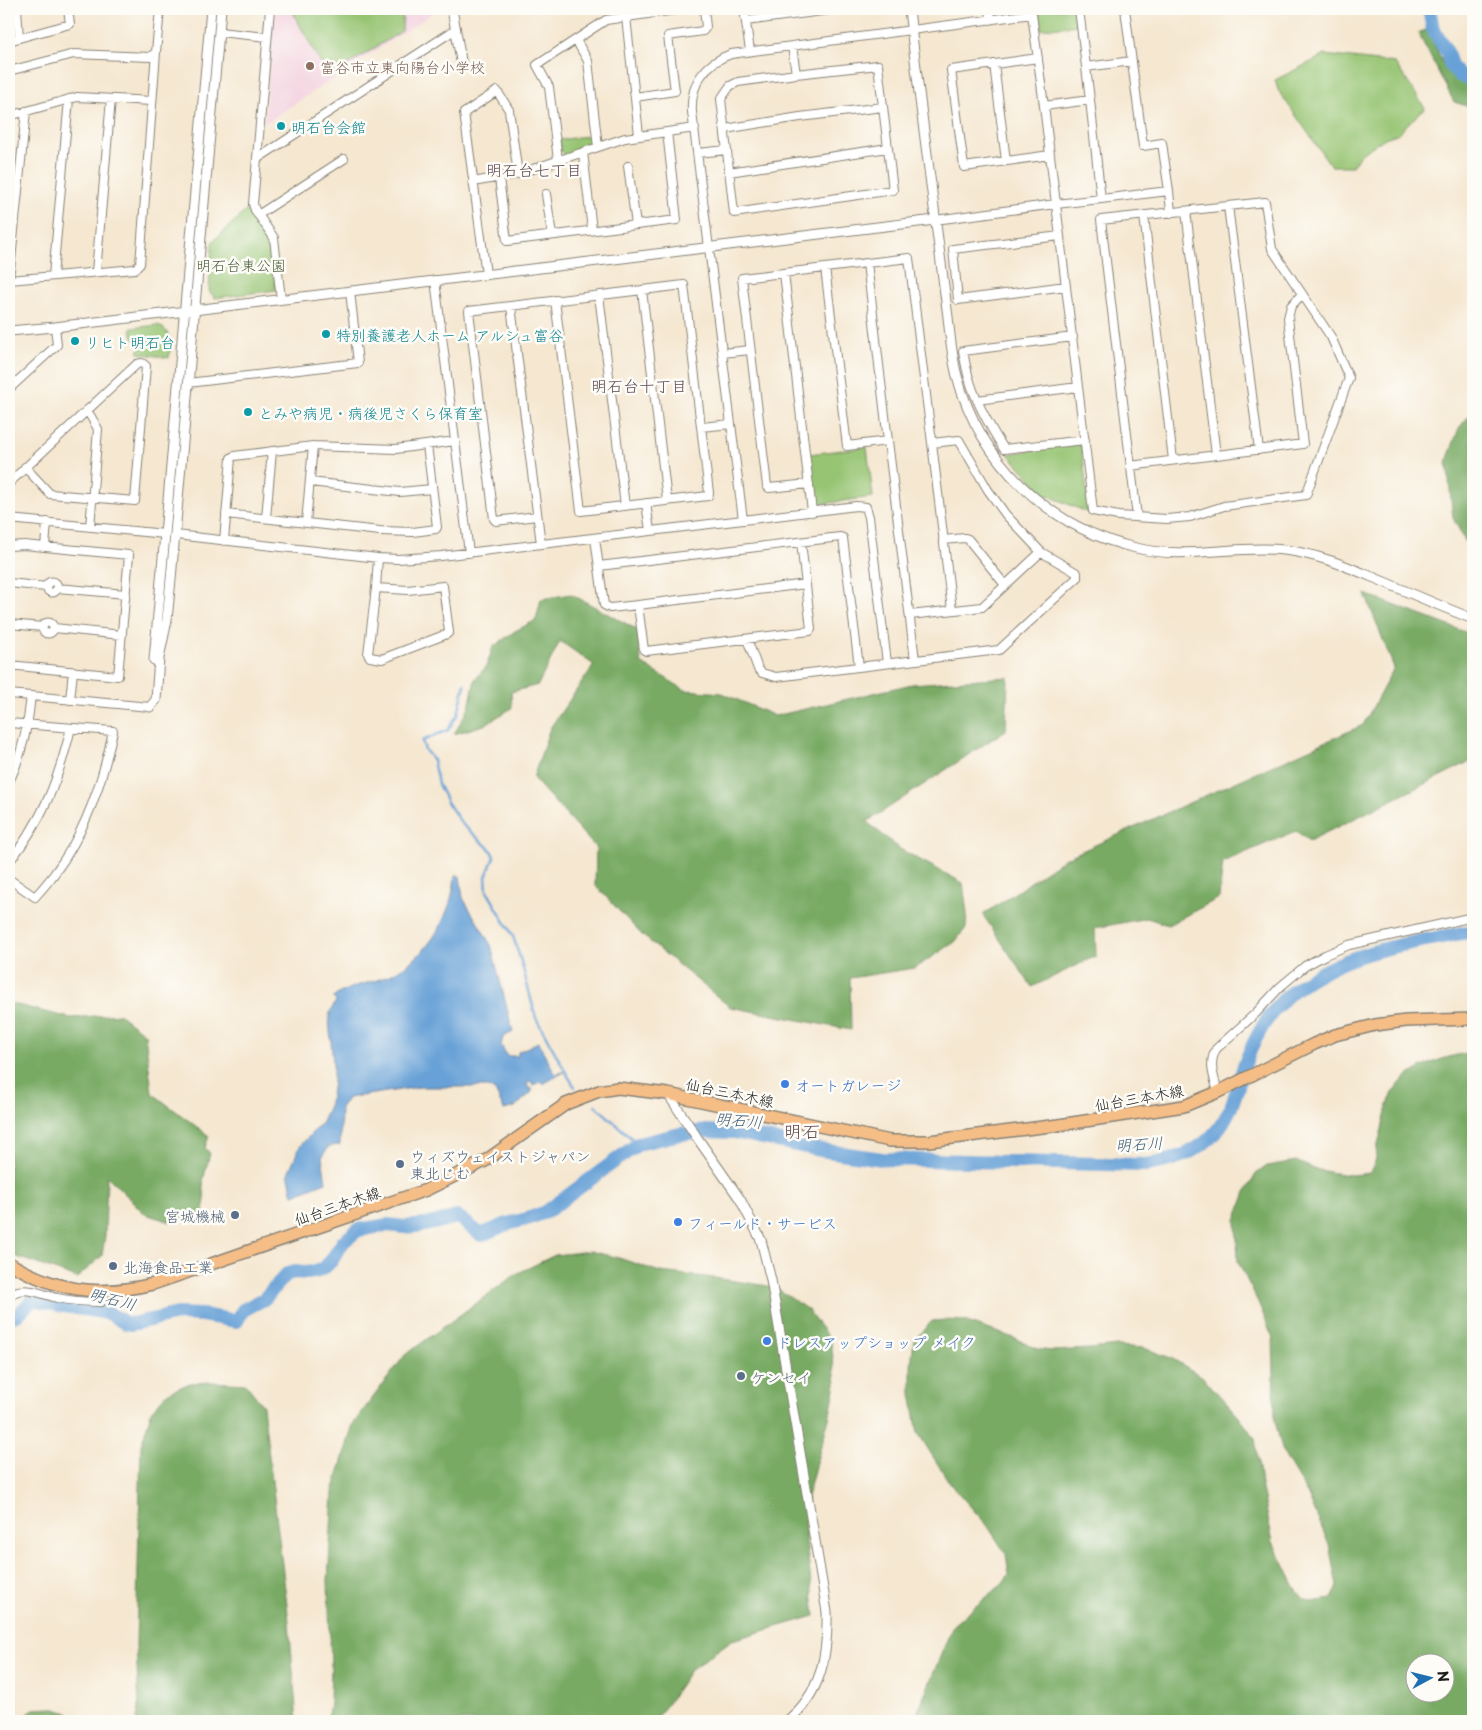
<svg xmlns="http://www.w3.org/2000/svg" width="1482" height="1730" font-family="'Playpen Sans','Klee One',sans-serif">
  <rect width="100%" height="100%" fill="#fdfcf7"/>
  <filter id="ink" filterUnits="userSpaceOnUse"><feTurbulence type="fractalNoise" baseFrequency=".02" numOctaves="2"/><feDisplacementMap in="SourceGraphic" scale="10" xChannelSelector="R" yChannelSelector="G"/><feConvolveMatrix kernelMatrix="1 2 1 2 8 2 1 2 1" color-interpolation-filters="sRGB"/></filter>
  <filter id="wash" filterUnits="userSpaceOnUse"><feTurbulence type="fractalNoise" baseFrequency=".0096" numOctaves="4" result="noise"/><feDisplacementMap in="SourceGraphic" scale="20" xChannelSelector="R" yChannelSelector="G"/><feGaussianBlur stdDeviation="1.12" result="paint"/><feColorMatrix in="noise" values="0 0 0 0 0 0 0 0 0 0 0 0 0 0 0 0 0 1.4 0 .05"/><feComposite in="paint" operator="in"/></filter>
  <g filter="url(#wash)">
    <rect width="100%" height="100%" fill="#f5e7d0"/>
    <!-- built -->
    <path fill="#f3cfde" d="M 274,9 L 439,9 L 264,124 Z"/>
    <!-- green -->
    <path fill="#96c472" stroke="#597047" d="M 291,9 L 403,9 L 402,31 L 328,77 Z
      M 1038,9 L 1076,9 L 1078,25 L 1041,29 Z
      M 1325,55 L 1395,63 L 1425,108 L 1397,134 L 1385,138 L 1361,154 L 1352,166 L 1331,166 L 1278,90 L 1275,80 Z
      M 593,135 L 594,142 L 592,145 L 565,155 L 561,151 L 559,140 Z
      M 249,208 L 269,239 L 276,290 L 215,298 L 209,291 L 212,242 Z
      M 158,325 C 172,332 171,344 169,358 L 138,353 L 140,348 L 133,338 L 131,328 Z
      M 1077,443 L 1082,447 L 1089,513 L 1044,494 L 1008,454 Z
      M 867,447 L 873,497 L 820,504 L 815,500 L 809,454 Z"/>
    <!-- forest -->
    <path fill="#78aa64" stroke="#4a6340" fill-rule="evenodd" d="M 1428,29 L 1443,64 L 1458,81 L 1473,84 L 1473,108 L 1454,102 L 1418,33 Z
      M 1473,411 L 1473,556 L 1453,518 L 1447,461 L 1459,428 Z
      M 571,594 L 638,630 L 641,663 L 685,690 L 722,693 L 775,716 L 912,684 L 1008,677 L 1006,730 L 867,822 L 900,849 L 963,883 L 967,914 L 966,928 L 955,942 L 915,968 L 850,978 L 851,1030 L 730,1007 L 642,935 L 595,885 L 596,848 L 533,778 L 550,728 L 594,665 L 560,641 L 538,685 L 511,692 L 512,708 L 484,725 L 454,734 L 469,708 L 475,679 L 486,667 L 493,647 L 515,631 L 536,620 L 541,599 Z
      M 1365,594 L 1473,635 L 1473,760 L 1309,841 L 1296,831 L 1223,862 L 1219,898 L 1168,925 L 1147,918 L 1095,928 L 1096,956 L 1032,987 L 983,915 L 1064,859 L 1363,725 L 1394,668 Z
      M 9,1003 L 70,1018 L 119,1014 L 145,1034 L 152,1093 L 209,1136 L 205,1148 L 210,1153 L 203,1181 L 205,1199 L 203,1215 L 171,1222 L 145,1214 L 107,1176 L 105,1236 L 102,1256 L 77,1278 L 9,1254 Z
      M 1473,1052 L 1473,1721 L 914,1721 L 953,1625 L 1001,1585 L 1009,1574 L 1006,1554 L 987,1525 L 951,1485 L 918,1433 L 911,1394 L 911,1365 L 914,1340 L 932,1321 L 945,1320 L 964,1321 L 1014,1338 L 1037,1349 L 1052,1351 L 1090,1349 L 1117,1346 L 1144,1348 L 1171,1358 L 1203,1377 L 1239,1417 L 1255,1438 L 1261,1484 L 1273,1542 L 1297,1591 L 1304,1599 L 1311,1602 L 1332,1599 L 1337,1586 L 1329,1545 L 1308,1495 L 1283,1453 L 1275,1421 L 1273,1338 L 1258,1302 L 1238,1262 L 1236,1220 L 1246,1192 L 1256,1174 L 1267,1166 L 1296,1161 L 1314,1169 L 1335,1173 L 1351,1175 L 1370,1173 C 1377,1163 1376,1151 1379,1140 C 1383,1127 1385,1112 1390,1099 C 1402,1069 1444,1056 1473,1052 ZM 1444,1662 L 1444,1692 L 1414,1692 L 1414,1662 Z
      M 590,1251 L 619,1258 L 660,1272 L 715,1278 L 775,1287 L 808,1310 L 831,1341 L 836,1384 L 829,1419 L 816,1463 L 807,1497 L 805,1533 L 815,1616 L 732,1640 L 690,1670 L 666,1706 L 653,1721 L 327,1721 L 330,1702 L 331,1665 L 328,1581 L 333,1492 L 353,1424 L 405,1355 L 516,1274 L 555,1255 Z
      M 213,1382 L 246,1384 L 263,1406 L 289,1622 L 297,1721 L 136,1721 L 139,1708 L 136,1645 L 141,1445 L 152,1410 L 167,1393 L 190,1383 Z
      M 53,1708 L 68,1713 L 78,1721 L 21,1721 L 33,1709 Z"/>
    <!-- water -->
    <path fill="#68a1d7" stroke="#425e7a" d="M 455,876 L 460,876 L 463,898 L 491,945 L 513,1032 L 503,1037 L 501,1045 L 507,1056 L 518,1056 L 518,1052 L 538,1042 L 556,1075 L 564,1071 L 564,1072 L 543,1084 L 542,1081 L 533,1085 L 531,1081 L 527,1083 L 529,1089 L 532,1088 L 532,1092 L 515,1107 L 504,1110 L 495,1091 L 488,1087 L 419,1087 L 348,1098 L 341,1106 L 340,1145 L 329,1146 L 322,1157 L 326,1182 L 293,1195 L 288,1173 L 300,1146 L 322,1122 L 330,1103 L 333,1080 L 333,1063 L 329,1020 L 330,1012 L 336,1001 L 333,998 C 346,986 367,984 383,978 C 425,962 451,920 455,876 Z"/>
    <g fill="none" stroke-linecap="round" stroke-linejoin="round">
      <!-- stream -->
      <path stroke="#68a1d7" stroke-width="2.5" d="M 465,684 L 458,714 L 448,730 L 422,741 L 425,750 L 433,760 L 438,784 L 447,802 L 462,824 L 491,850 L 494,857 L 486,877 L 487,891 L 513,936 L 522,965 L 536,1018 L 568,1076 L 575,1087
        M 595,1105 L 638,1144"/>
      <!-- river -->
      <path stroke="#68a1d7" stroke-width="14" d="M 1429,9 L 1433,29 L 1447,52 L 1451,66 L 1458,74 L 1473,82
        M 9,1316 L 17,1315 L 34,1299 L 58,1305 L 109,1313 L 125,1323 L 131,1324 L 178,1314 L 202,1315 L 237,1321 L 243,1310 L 264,1299 L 287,1274 L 295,1272 L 307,1273 L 318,1271 L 325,1267 L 332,1260 L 343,1242 L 358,1230 L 388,1225 L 404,1227 L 425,1225 L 457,1217 L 461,1219 L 481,1235 L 507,1224 L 527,1219 L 546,1212 L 638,1144 L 680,1134 L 706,1131 L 734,1132 L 820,1150 L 882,1159 L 1146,1165 C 1184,1160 1214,1145 1230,1109 C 1236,1096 1239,1082 1243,1069 C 1253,1040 1270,1009 1294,990 C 1345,950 1412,943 1473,931"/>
    </g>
  </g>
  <g filter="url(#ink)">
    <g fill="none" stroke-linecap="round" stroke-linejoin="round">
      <!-- minor casing -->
      <g stroke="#888276" stroke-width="10">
        <path id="minor" d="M 270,9 L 253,204 L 255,210 L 274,238 L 281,299
          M 744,9 L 750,51
          M 990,9 L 991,20
          M 626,17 L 639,135
          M 746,21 L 837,9
          M 219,32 L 267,37
          M 19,38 L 70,24 L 68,9
          M 576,40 L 588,61 L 598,147
          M 9,41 L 19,38 L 17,9
          M 792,46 L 796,74 L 878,65 L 893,190 L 734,213 L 721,99 L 730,86 L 738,82 L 796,74
          M 1038,58 L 951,70 L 964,167 L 1050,155
          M 994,64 L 1006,161
          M 1086,67 L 1132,61
          M 9,71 L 74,54 L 150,57 L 156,52 L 160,9
          M 635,97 L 675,91 L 668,36 L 703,31 L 706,27 L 704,9
          M 1090,100 L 1101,199 L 1169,191 L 1162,143 L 1143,146 L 1125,9
          M 1044,106 L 1056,204 L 1101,199
          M 9,116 L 77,97 L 152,101
          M 725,129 L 800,117 L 883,107
          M 583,152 L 592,230
          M 698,153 L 727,150
          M 257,159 L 456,29
          M 558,160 L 549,87 L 537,65 L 606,20 L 682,9
          M 628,166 L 636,225
          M 729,172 L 888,148
          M 499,178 L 507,241 L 677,220 L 667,132
          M 473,182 L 518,174 L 625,138 L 695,128
          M 1169,191 L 1171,213
          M 546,194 L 552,235
          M 1228,206 L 1259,450
          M 1186,211 L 1216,455
          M 258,215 L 344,159
          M 1144,216 L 1173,460
          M 935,220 L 1056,204 L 1093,511 L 1118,516 L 1167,519 L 1190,517 L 1224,506 L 1306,495 L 1349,378 L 1331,337 L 1272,249 L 1265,202 L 1101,220 L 1137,517
          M 1060,236 L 953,249 L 958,300 L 1066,286
          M 825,268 L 847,446 L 888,441 L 867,263
          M 96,272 L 111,99
          M 784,273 L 812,512
          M 486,274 L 464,113 L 497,91 L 509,110 L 518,174
          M 53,276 L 69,99
          M 9,280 L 135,269 L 140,264 L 156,52
          M 9,280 L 26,111
          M 435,280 L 469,553
          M 642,290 L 667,500
          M 599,295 L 625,506
          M 511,306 L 541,544
          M 1073,337 L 963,351 C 965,360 966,369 969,378 C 976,403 990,427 1004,449 L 1085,440
          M 723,353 L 750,350
          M 188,383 L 358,363 L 350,291
          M 9,389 L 57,345 L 55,327
          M 977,400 L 1078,387
          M 87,410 L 98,429 L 90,527
          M 701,427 L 731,424
          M 888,441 L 915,660
          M 932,443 L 952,610
          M 1130,466 L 1303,444 L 1288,318 L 1291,306 L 1302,294
          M 310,482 L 400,492 L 432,489
          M 9,483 L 137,364 L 142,363 L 146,366 L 135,501 L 50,494 L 25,467
          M 646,503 L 650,531
          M 226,514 L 380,531 L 413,532 L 436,529 L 437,527 L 427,445
          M 537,516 L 496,521 L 494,519 L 469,311 L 684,285 L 709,493 L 708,496 L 581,511 L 555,300
          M 266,518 L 272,451
          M 9,519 L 165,534
          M 306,523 L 313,446
          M 176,535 L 378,558 L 398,559 L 441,556 L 743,520
          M 595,538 L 604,605 L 610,608 L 638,605 L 644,650 L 646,651 L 810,631 L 811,629 L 801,542
          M 943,540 L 965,538 L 968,539 L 1005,585
          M 224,541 L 231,458 L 234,456 L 313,446 L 396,449 L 455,441
          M 9,546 L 24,545 L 129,555 L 118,676 L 9,665
          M 45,547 L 47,522
          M 599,566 L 840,537 L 843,538 L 859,667
          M46.5 587a5.5 5.5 0 1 1 11 0a5.5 5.5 0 1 1-11 0Z
          M 9,583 L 46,587
          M 57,588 L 126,594
          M 376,588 L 408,590 L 443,586 L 449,632 L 447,634 L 382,659 L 370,657 L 368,654 L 376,588 L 378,558
          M 638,605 L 806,584
          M 910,615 L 982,607 L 1041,552
          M42.5 628a5.5 5.5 0 1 1 11 0a5.5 5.5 0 1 1-11 0Z
          M 9,624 L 43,627
          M 54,628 L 122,635
          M 747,639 L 758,669 L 762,673 L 776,677 L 999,650 L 1077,578 L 1077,573 L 1041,552 L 1006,515 L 988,490 L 959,440 L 932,443 L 909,258 L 742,278 L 767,486 L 769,488 L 809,484
          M 887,663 L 869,517 L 866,507 L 856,506 L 743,520 L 692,112 C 690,84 705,63 731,54 L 1032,14 L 1044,106 L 1090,100 L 1079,9
          M 9,694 L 150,707
          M 70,700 L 73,671
          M 9,723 L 113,731 C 103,780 87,829 57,870 C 51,879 43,888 35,897 L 9,879
          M 9,782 C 22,755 28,727 31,696
          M 9,862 C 43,820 58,781 71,728
          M 1218,1092 C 1214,1077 1208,1064 1216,1049 L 1256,1013 L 1280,987 L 1305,966 L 1325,955 L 1349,945 L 1473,917
          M 9,1298 C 12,1295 13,1292 18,1291 C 31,1288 44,1295 57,1298 C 71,1301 86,1302 101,1302 L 102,1292"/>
      </g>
      <!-- tertiary casing -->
      <g stroke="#888276" stroke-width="11">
        <path id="tertiary" d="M 452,9 L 462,66
          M 909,9 C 917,81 927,152 936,224 C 940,255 944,286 948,317 C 950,337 952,357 957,376 C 980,462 1049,528 1136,548 C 1185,560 1234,545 1284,550 C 1319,554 1350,568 1382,581 C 1412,594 1443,607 1473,619
          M 9,331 L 55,327 L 935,220
          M 154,660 L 211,9
          M 150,707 L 156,700 L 159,658 L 167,620 L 171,579 L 221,9
          M 668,1094 L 698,1139 L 740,1199 L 761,1240 L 771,1280 L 827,1612 C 828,1654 822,1693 787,1721"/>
      </g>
      <!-- primary casing -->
      <g stroke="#888276" stroke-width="14">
        <path id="primary" d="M 9,1263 C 58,1292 98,1297 153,1284 L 426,1190 L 485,1161 L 566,1104 L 599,1091 L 618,1088 L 668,1094 L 890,1141 L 929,1141 L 1059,1125 L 1184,1106 L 1218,1092 L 1314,1044 L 1335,1035 L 1375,1025 L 1406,1021 L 1473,1019"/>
      </g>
      <!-- minor -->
      <use href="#minor" stroke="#fff" stroke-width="8"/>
      <!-- tertiary -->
      <use href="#tertiary" stroke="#fff" stroke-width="9"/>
      <!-- primary -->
      <use href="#primary" stroke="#f6be87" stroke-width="11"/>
    </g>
  </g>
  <!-- markers -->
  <circle fill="#8d6e63" stroke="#fdfcf7" stroke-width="2" cx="310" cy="66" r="5"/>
  <g fill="#0f9aa8" stroke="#fdfcf7" stroke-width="2">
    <circle cx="281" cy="126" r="5"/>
    <circle cx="326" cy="334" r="5"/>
    <circle cx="75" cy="341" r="5"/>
    <circle cx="248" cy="412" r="5"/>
  </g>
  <g fill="#3f7fe0" stroke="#fdfcf7" stroke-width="2">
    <circle cx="785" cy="1084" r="5"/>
    <circle cx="678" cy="1222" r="5"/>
    <circle cx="767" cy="1341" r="5"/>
  </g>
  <g fill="#5c6f8a" stroke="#fdfcf7" stroke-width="2">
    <circle cx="400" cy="1164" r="5"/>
    <circle cx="235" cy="1215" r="5"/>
    <circle cx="113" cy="1266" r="5"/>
    <circle cx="741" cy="1376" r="5"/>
  </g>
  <g text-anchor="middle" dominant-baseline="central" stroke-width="5" stroke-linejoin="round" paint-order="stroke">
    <!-- education labels -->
    <g font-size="15" fill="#785e54" stroke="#fdfcf7" text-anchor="start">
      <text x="320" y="66">富谷市立東向陽台小学校</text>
    </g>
    <!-- culture labels -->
    <g font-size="15" fill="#0d838f" stroke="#fdfcf7" text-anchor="start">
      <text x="291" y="126">明石台会館</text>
      <text x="336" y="334">特別養護老人ホーム アルシュ富谷</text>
      <text x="85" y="341">リヒト明石台</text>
      <text x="258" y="412">とみや病児・病後児さくら保育室</text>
    </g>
    <!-- park labels -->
    <g font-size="15" fill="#4d5f3e" stroke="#fdfcf7">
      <text x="241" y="264">明石台東公園</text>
    </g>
    <!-- shop labels -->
    <g font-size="15" fill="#366cbe" stroke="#fdfcf7" text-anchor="start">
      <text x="795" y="1084">オートガレージ</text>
      <text x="688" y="1222">フィールド・サービス</text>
      <text x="777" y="1341">ドレスアップショップ メイク</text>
    </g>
    <!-- street labels -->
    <g font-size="15" fill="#1c1c1c" stroke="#fdfcf7">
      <text transform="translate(730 1092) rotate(12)">仙台三本木線</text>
      <text transform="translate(1139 1097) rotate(-10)">仙台三本木線</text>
      <text transform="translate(337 1205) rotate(-19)">仙台三本木線</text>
    </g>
    <!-- service labels -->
    <g font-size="15" fill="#4e5e75" stroke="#fdfcf7" text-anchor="start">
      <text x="410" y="1155">ウィズウェイストジャパン<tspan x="410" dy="17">東北じむ</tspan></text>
      <text x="225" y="1215" text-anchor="end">宮城機械</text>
      <text x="123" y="1266">北海食品工業</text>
      <text x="751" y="1376">ケンセイ</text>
    </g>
    <!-- neighbourhood labels -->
    <g font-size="16" fill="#5d4954" stroke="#fdfcf7">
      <text x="534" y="169">明石台七丁目</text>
      <text x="639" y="385">明石台十丁目</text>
    </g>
    <!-- water labels -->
    <g font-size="16" font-style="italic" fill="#425e7a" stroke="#fdfcf7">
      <text transform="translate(739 1119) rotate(5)">明石川</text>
      <text transform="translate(1139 1143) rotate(-3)">明石川</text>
      <text transform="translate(113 1298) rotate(15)">明石川</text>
    </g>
    <!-- quarter labels -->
    <g font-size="18" fill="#5d4954" stroke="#fdfcf7">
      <text x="802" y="1130">明石</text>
    </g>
  </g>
  <!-- margin -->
  <rect width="1482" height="1730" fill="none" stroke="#fdfcf7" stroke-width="30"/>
  <!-- north arrow -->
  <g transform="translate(1430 1678) rotate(83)"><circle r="24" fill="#fdfcf7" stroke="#a3a29f"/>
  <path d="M0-4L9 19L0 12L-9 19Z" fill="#1f6fb2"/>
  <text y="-8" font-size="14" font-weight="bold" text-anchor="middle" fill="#1c1c1c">N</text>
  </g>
</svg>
